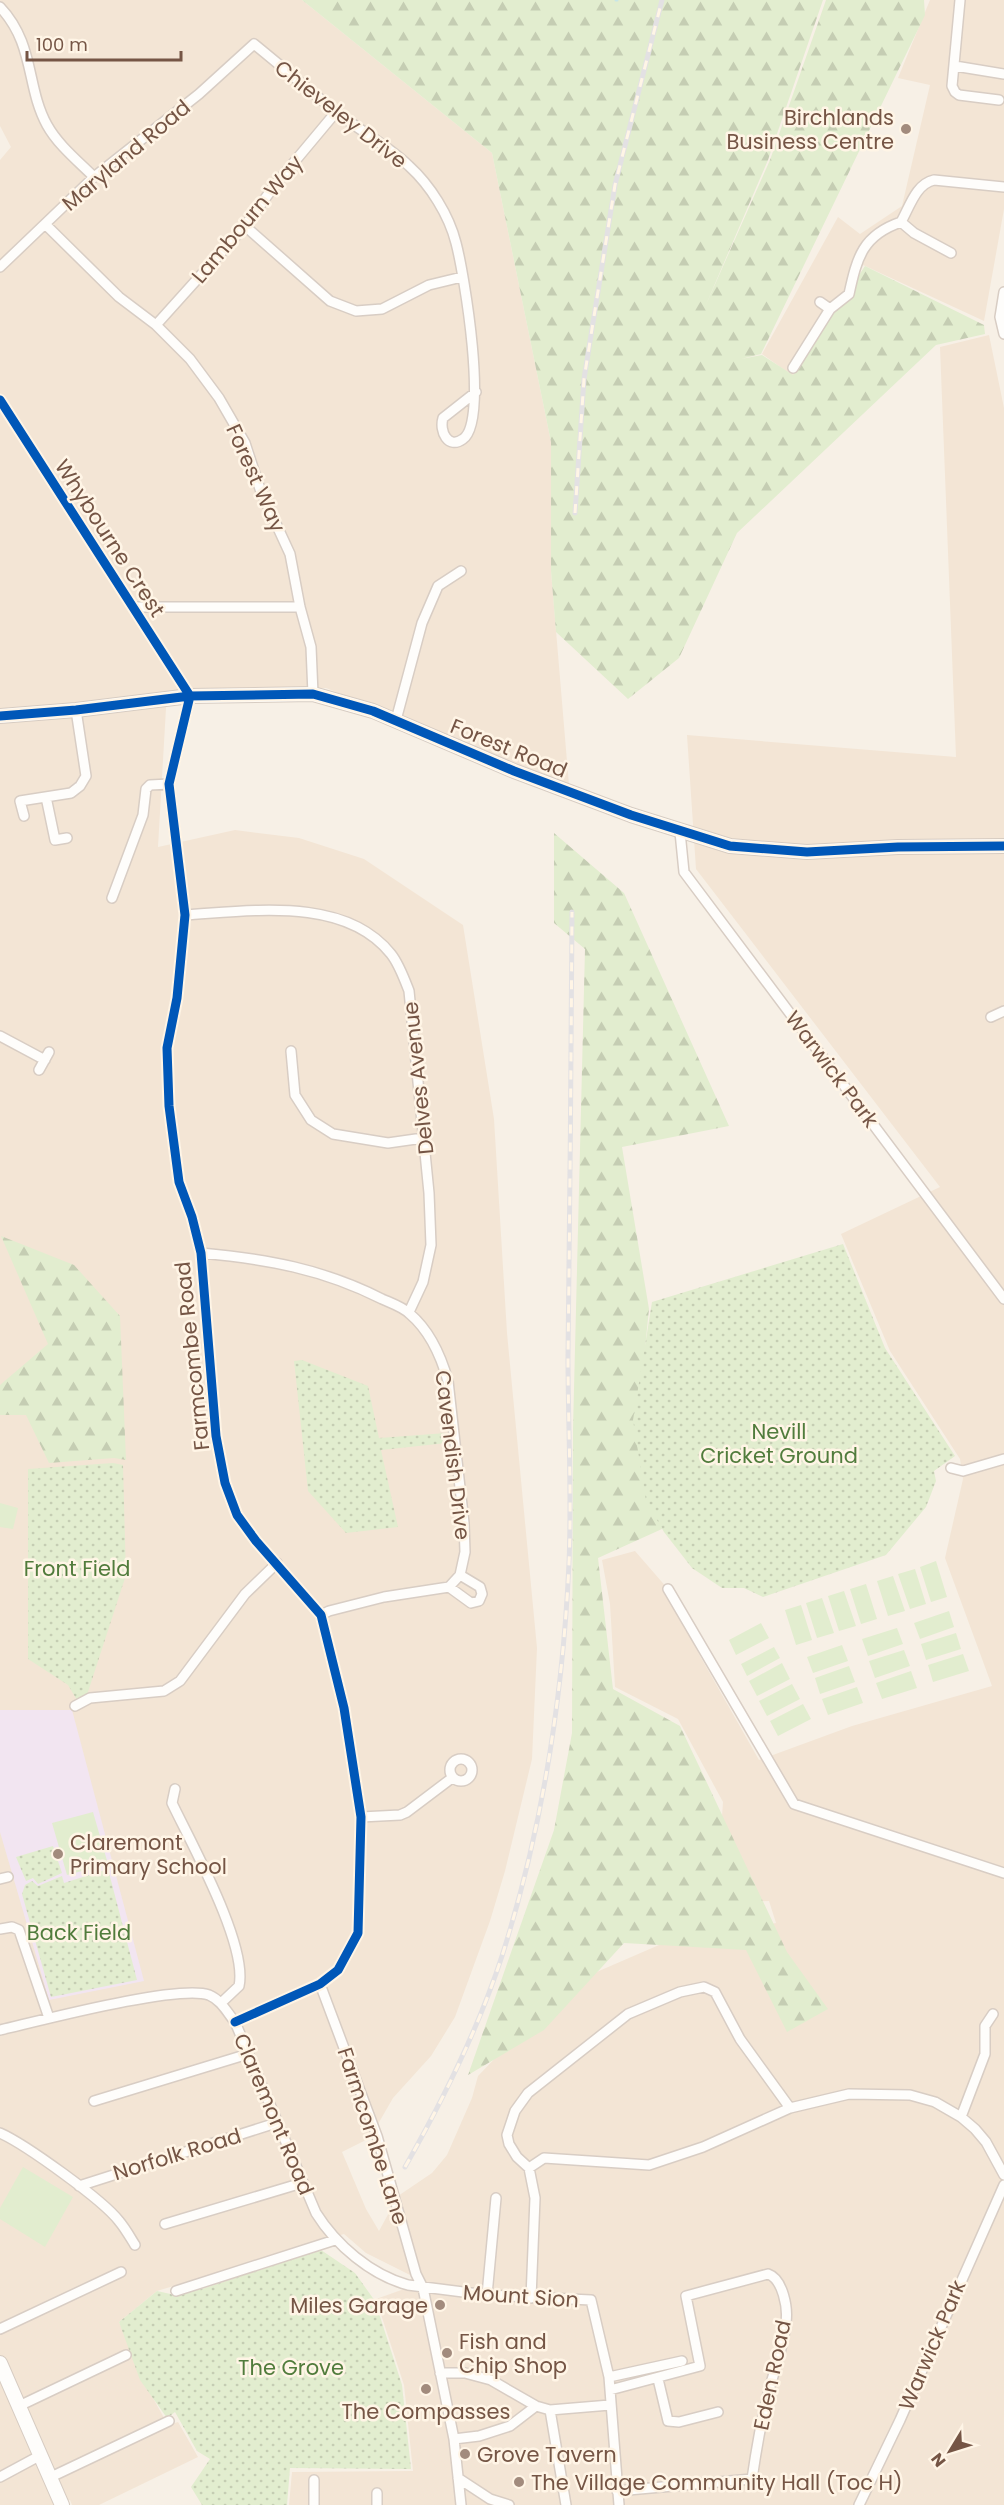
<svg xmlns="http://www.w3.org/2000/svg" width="1004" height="2505" font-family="Poppins,sans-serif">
  <defs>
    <pattern id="forest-firs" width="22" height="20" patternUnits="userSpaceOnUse" patternTransform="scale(1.5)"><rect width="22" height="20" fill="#e2edcf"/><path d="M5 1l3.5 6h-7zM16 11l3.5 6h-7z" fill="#c5cdb3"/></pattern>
    <pattern id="park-dots" width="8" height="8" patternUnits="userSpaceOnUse" patternTransform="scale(1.5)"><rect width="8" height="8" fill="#e2edcf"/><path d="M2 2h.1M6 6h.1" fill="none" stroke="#c5cdb3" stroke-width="1.8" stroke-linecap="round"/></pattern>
  </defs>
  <rect width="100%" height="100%" fill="#f7f0e6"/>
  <!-- residential -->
  <path fill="#f3e5d5" d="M 0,0 L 302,0 L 492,153 L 551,442 L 551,571 L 569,785 L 326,688 L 167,691 L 158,847 L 235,830 L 299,838 L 364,859 L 463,925 L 494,1119 L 507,1333 L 537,1648 L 532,1759 L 505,1871 L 490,1921 L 455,2017 L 431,2056 L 393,2098 L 370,2138 L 342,2152 L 366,2209 L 379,2231 L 398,2196 L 432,2173 L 447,2155 L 472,2098 L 478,2076 L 504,2049 L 592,1974 L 659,1945 L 776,1923 L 769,1901 L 716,1902 L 723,1802 L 678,1719 L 615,1687 L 610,1604 L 602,1560 L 635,1551 L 668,1589 L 700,1656 L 759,1760 L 852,1726 L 992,1686 L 945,1558 L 963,1479 L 960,1459 L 890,1351 L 841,1234 L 940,1187 L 696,869 L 687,735 L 956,757 L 940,347 L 989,335 L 1004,408 L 1004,2505 L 289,2505 L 292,2472 L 413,2471 L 404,2385 L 376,2299 L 424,2282 L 366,2253 L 344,2234 L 157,2291 L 119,2322 L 149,2391 L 168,2425 L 178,2422 L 198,2457 L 99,2505 L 72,2505 L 70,2500 L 59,2505 L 0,2505 L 0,160 L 11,147 L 0,126 Z
    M 930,0 L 1004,0 L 1004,209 L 984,321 L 863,265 L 793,376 L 762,354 L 838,217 L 860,234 L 902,206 L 930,85 L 898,78 Z"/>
  <!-- education -->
  <path fill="#f2e5f1" d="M 0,1710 L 72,1710 L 144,1981 L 49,2000 L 0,1832 Z"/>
  <!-- grass -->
  <path fill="#e2edcf" d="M 0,1503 L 18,1508 L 13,1529 L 0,1527 Z
    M 936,1561 L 947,1597 L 931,1602 L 920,1567 Z
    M 915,1569 L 926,1604 L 910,1609 L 898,1574 Z
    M 893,1576 L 905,1611 L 888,1616 L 877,1581 Z
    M 866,1584 L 877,1619 L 861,1624 L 850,1589 Z
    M 844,1591 L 856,1626 L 839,1631 L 828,1596 Z
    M 822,1598 L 834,1633 L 817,1638 L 806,1603 Z
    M 801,1605 L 812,1640 L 796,1645 L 785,1610 Z
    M 949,1611 L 954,1627 L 920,1639 L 914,1623 Z
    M 761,1623 L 769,1638 L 736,1655 L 729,1640 Z
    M 897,1628 L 903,1644 L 868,1656 L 862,1639 Z
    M 956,1633 L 961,1649 L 926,1660 L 921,1644 Z
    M 842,1645 L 848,1661 L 813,1673 L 807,1657 Z
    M 774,1647 L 780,1658 L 747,1676 L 741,1664 Z
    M 904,1650 L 910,1666 L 875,1678 L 869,1661 Z
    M 963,1654 L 969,1671 L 933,1682 L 928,1665 Z
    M 782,1663 L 790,1679 L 757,1696 L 749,1681 Z
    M 849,1666 L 855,1682 L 820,1694 L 815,1678 Z
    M 911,1671 L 917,1688 L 882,1699 L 876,1683 Z
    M 792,1684 L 800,1699 L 767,1716 L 759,1701 Z
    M 857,1687 L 863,1703 L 828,1715 L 822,1699 Z
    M 803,1704 L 811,1719 L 778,1736 L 770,1721 Z
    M 93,1812 L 108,1864 L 67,1875 L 52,1823 Z
    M 23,2167 L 73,2197 L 45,2247 L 0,2219 L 0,2208 Z"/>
  <!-- forest -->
  <path fill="url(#forest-firs)" d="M 302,0 L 823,0 L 768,160 L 705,307 L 770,160 L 826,0 L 924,0 L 925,15 L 761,354 L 741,359 L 762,355 L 793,375 L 865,266 L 984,325 L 985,334 L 936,345 L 737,533 L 679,658 L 628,699 L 556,632 L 551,571 L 551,442 L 492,153 Z
    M 554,833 L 624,893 L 729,1126 L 622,1147 L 649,1309 L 638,1417 L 662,1529 L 598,1558 L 613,1689 L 680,1726 L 787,1952 L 828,2009 L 787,2032 L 746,1950 L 624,1943 L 544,2030 L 468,2075 L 554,1830 L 572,1733 L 573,1429 L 585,949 L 554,923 Z
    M 1,1236 L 74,1265 L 120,1316 L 126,1460 L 114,1458 L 49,1463 L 26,1415 L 0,1415 L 0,1385 L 48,1344 Z"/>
  <!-- park -->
  <path fill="url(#park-dots)" d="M 843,1244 L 885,1348 L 955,1456 L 934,1471 L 936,1481 L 926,1507 L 886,1555 L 763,1597 L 744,1588 L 722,1588 L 692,1568 L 664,1532 L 646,1501 L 633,1420 L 652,1302 Z
    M 302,1360 L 368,1386 L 379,1438 L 446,1433 L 447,1443 L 381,1450 L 398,1527 L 346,1533 L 308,1491 L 294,1361 Z
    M 113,1463 L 123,1465 L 126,1575 L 86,1698 L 77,1700 L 68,1685 L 28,1659 L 28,1469 Z
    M 53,1846 L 62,1873 L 38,1884 L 33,1878 L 26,1881 L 16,1857 Z
    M 108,1869 L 137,1980 L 51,1997 L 22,1894 L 25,1885 L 32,1881 L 38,1886 L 62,1876 L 64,1883 Z
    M 321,2250 L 355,2273 L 375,2301 L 402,2385 L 411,2469 L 290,2468 L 287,2505 L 202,2505 L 191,2487 L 210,2459 L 197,2451 L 175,2412 L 167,2418 L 140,2380 L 119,2322 L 157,2291 L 175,2295 L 202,2289 Z"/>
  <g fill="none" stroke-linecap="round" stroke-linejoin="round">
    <!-- stream -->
    <path stroke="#c7e6e7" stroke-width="3" d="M 616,0 L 617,0"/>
    <!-- street casing -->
    <g stroke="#d8cdc4" stroke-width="12">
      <path id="street" d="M 960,0 L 952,86 L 955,92 L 959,95 L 999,100
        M 0,7 C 35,44 26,87 47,125 C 58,145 78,161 94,177
        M 955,66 L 1004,74
        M 901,222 L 914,233 L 951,253
        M 46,225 L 119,297 L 156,325 L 190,359 L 219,398 L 245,443 L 260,489 L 290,554 L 300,607 L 311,647 L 313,694
        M 245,226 L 330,301 L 356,311 L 382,309 L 429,285 L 462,277
        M 0,267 L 94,177 L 199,94 L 254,44 C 281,66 308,89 335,111 C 359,130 387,145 409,166 C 430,185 449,215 456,243 C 464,273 489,422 463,439 C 448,450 439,431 443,418 L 476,392
        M 1004,292 L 1000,317 L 1004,334
        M 820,302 L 830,309
        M 156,325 L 245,226 L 275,185 L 336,112
        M 793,368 L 830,309 L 849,294 C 857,257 863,235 901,222 C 910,206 916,184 934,180 L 1004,187
        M 0,400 L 190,696 L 169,784 L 185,915 L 177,998 L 167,1048 L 169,1106 L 179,1182 L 192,1217 L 201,1253 L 216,1436 L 225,1483 L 237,1515 L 256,1541 L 321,1615 L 344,1708 L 361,1817 L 358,1933 L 338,1970 L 320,1984 L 235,2022
        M 134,607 L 300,607
        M 396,720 L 422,623 L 438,586 L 461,571
        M 46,797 L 55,840 L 67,838
        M 24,816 L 20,801 L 71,793 L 80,786 L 86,776 L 76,710
        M 680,832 L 684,872 L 1004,1299
        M 112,898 L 143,815 L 146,789 L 150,785 L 169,784
        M 185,915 C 251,911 345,896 391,954 C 399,964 404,978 409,991 L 429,1193 L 431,1245 L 423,1282 L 409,1312
        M 991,1017 L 1004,1011
        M 0,1036 L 45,1060
        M 291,1051 L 295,1095 L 311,1120 L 333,1134 L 388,1143 L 423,1138
        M 39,1070 L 49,1052
        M 201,1253 C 267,1259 323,1269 382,1299 C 391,1303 403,1307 410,1314 C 430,1331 441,1356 448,1381 L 464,1523 L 465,1552 L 460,1575 L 449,1587 L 384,1597 L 329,1611 L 321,1615
        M 951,1468 L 963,1471 L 1004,1459
        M 449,1587 L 471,1603 L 479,1601 L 482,1594 L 480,1587 L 460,1575
        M 668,1589 L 794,1804 L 1004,1873
        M 75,1706 L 90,1698 L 164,1691 L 180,1681 L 245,1594 L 277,1563
        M450 1770a11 11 0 1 1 22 0a11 11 0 1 1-22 0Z
        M 175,1789 L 172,1803 C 191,1843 248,1945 239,1986 L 221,2003
        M 361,1817 L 400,1815 L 407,1812 L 452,1778
        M 0,1879 L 8,1877
        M 0,1929 L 12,1927 L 19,1930 L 49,2018
        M 320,1984 L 377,2136 L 416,2274 L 423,2288 L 454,2439 L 461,2505
        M 0,2030 C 39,2021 178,1984 209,1995 C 221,2000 227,2012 235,2022 L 316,2213 C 336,2245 371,2275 408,2285 L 487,2295 L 591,2300 L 609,2377 L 619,2505
        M 94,2101 L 248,2054
        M 961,2117 L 985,2054 L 985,2026 L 993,2014
        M 0,2133 C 25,2144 103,2200 119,2221 C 125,2228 130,2237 135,2245
        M 529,2168 L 517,2157 L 509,2144 L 507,2135 L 515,2111 L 528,2093 L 628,2014 L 680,1992 L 704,1987 L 715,1992 L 740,2039 L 790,2108
        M 79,2186 L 276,2123
        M 165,2224 L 302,2183
        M 176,2291 L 335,2240
        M 487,2295 L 496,2198
        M 531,2298 L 535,2198 L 529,2168 L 544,2158 L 649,2165 L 703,2147 L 790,2108 L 849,2094 L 910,2095 L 935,2102 L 961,2117 L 975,2129 L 986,2142 L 1004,2175
        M 0,2329 L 121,2272
        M 440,2373 L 465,2373 L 491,2380 L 536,2406 L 550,2410 L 610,2405
        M 609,2377 L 682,2361
        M 658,2379 L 668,2421 L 679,2422 L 718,2412
        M 610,2390 L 700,2366 L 686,2296 L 768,2274 C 783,2279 788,2308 786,2322 C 784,2347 774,2370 768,2394 C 761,2422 756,2451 752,2479 L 617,2491
        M 19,2406 L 126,2355
        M 550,2410 L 566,2505
        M 454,2439 L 479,2436 L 510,2426 L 536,2406
        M 0,2477 L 41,2455
        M 51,2477 L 169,2421
        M 458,2478 L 490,2499 L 509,2505
        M 314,2505 L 314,2480
        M 377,2505 L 377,2493
        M 859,2505 L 900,2420 L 1004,2185"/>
    </g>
    <!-- secondary casing -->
    <g stroke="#d7ccc2" stroke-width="16">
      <path id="secondary" d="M 0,716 L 76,710 L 190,696 L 313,694 L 373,711 L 514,771 L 631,815 L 730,846 L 807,852 L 898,847 L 1004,846
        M 0,2363 L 62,2505"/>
    </g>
    <!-- street -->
    <use href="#street" stroke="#fefdfb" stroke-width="9"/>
    <!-- secondary -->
    <use href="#secondary" stroke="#fefdfb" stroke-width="14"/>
    <!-- rail casing -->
    <g stroke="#e3e1e3" stroke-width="5">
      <path id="rail" d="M 575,513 L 584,379 L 615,185 L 662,0
        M 405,2167 C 443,2100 478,2030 502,1956 C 542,1830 563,1696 569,1563 C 572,1495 568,1426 568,1357 C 570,1209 571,1060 572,912"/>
    </g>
    <!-- rail -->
    <use href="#rail" stroke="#fff5e6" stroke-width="3" stroke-dasharray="9" stroke-linecap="butt"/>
    <!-- cycleway casing -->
    <g stroke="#fff5e6" stroke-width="13">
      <path id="cycleway" d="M 0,400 L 190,696 L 169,784 L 185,915 L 177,998 L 167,1048 L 169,1106 L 179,1182 L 192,1217 L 201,1253 L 216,1436 L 225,1483 L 237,1515 L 256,1541 L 321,1615 L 344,1708 L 361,1817 L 358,1933 L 338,1970 L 320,1984 L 235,2022
        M 0,716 L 76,710 L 190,696 L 313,694 L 373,711 L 514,771 L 631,815 L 730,846 L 807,852 L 898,847 L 1004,846"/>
    </g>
    <!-- cycleway -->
    <use href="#cycleway" stroke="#0057b8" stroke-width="9"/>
  </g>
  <!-- markers -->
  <g fill="#a28b7d" stroke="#fff5e6" stroke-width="2">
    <circle cx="906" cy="129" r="6"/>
    <circle cx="58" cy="1854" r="6"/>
    <circle cx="440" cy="2305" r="6"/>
    <circle cx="447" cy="2353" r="6"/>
    <circle cx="426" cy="2389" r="6"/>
    <circle cx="465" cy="2454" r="6"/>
    <circle cx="519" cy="2482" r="6"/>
  </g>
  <g text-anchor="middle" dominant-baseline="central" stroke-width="5" stroke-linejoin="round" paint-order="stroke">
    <!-- street labels -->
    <g font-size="21" fill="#755545" stroke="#fff5e6">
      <text transform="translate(341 114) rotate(38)">Chieveley Drive</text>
      <text transform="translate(126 155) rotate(-40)">Maryland Road</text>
      <text transform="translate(247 219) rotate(-50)">Lambourn Way</text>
      <text transform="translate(256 478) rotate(66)">Forest Way</text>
      <text transform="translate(110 538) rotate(57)">Whybourne Crest</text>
      <text transform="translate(509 748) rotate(22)">Forest Road</text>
      <text transform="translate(832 1069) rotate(53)">Warwick Park</text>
      <text transform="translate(418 1078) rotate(-96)">Delves Avenue</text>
      <text transform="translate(192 1356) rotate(-96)">Farmcombe Road</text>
      <text transform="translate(453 1455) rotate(83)">Cavendish Drive</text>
      <text transform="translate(274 2114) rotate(67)">Claremont Road</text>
      <text transform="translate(373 2136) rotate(72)">Farmcombe Lane</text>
      <text transform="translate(177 2154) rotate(-17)">Norfolk Road</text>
      <text transform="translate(521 2296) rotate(4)">Mount Sion</text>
      <text transform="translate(932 2345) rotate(-67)">Warwick Park</text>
      <text transform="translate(772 2375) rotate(-78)">Eden Road</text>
    </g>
    <!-- poi labels -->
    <g font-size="21" fill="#755545" stroke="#fff5e6" text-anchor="start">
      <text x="894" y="117" text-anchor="end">Birchlands<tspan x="894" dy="24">Business Centre</tspan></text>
      <text x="70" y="1842">Claremont<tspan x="70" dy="24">Primary School</tspan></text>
      <text x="428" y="2305" text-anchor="end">Miles Garage</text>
      <text x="459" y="2341">Fish and<tspan x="459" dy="24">Chip Shop</tspan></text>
      <text x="426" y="2411" text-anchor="middle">The Compasses</text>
      <text x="477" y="2454">Grove Tavern</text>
      <text x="531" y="2482">The Village Community Hall (Toc H)</text>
    </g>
    <!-- park labels -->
    <g font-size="21" fill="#517c3c" stroke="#fff5e6">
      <text x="779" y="1431">Nevill<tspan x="779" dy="24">Cricket Ground</tspan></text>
      <text x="77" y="1568">Front Field</text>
      <text x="79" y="1932">Back Field</text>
      <text x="291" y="2367">The Grove</text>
    </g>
  </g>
  <!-- north arrow -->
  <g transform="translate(950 2451) rotate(232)" stroke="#fff5e6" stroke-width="4.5" paint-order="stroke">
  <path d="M0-4.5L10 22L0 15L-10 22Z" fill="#755545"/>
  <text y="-9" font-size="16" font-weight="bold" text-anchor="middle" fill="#755545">N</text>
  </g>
  <!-- scale -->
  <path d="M27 51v9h154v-9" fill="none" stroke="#755545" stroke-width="3"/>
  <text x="36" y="51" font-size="18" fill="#755545" stroke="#fff5e6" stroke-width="4.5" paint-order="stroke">100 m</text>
</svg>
